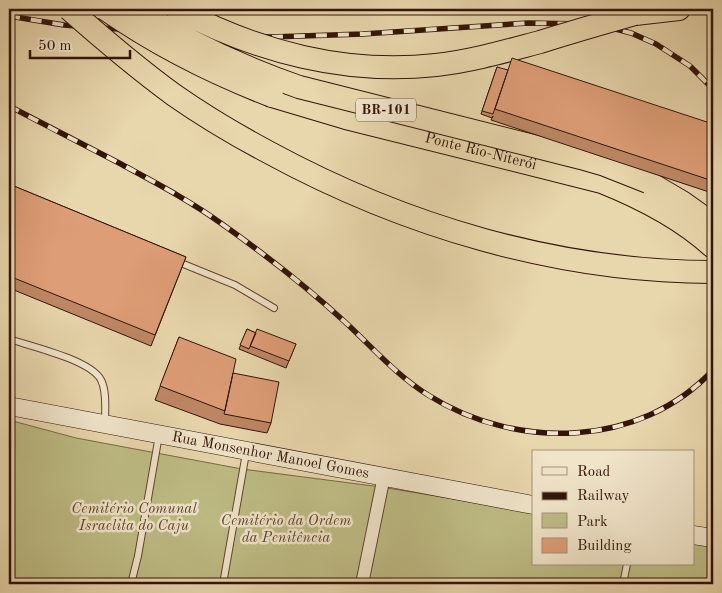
<svg xmlns="http://www.w3.org/2000/svg" width="722" height="593" font-family="'Old Standard TT',serif">
  <rect width="100%" height="100%" fill="#e8d6ac"/>
  <filter id="stains"><feTurbulence type="fractalNoise" baseFrequency=".004" numOctaves="4"/><feColorMatrix values="0 0 0 0 .2 0 0 0 0 .09 0 0 0 0 .02 0 0 0 .5 -.17"/></filter>
  <radialGradient id="worn" r=".72"><stop offset=".6" stop-color="#630" stop-opacity="0"/><stop offset="1" stop-color="#630" stop-opacity=".3"/></radialGradient>
  <!-- green -->
  <path fill="#bebc84" stroke="#786846" d="M 9,420 L 76,438 L 242,469 L 381,487 L 533,512 L 533,564 L 693,564 L 693,542 L 713,546 L 713,584 L 9,584 Z"/>
  <g fill="none" stroke-linecap="round" stroke-linejoin="round">
    <!-- lane casing -->
    <g stroke="#604432" stroke-width="8">
      <path id="lane" d="M 176,261 L 235,285 L 274,308
        M 9,339 C 30,346 91,360 101,380 C 107,391 105,411 105,423
        M 131,584 L 138,556 L 159,435
        M 223,584 L 246,453
        M 623,584 L 627,564"/>
    </g>
    <!-- street casing -->
    <g stroke="#604432" stroke-width="14">
      <path id="street" d="M 362,584 L 384,476"/>
    </g>
    <!-- secondary casing -->
    <g stroke="#321409" stroke-width="19">
      <g id="secondary">
        <path id="s1" d="M 9,406 L 533,505"/>
        <path d="M 693,535 L 713,538"/>
      </g>
    </g>
    <!-- highway casing -->
    <g stroke="#321409" stroke-width="24">
      <g id="highway">
        <path d="M 635,14 L 679,9"/>
        <path id="s2" d="M 272,96 L 346,118 L 602,182 C 642,198 681,218 713,247"/>
        <path d="M 648,182 L 682,202 L 713,224"/>
      </g>
    </g>
    <!-- lane -->
    <use href="#lane" stroke="#f0e4c9" stroke-width="6"/>
    <!-- street -->
    <use href="#street" stroke="#f0e4c9" stroke-width="12"/>
    <!-- secondary -->
    <use href="#secondary" stroke="#f0e4c9" stroke-width="18"/>
    <!-- highway -->
    <use href="#highway" stroke="#e8d6ac" stroke-width="22"/>
    <!-- rail casing -->
    <g stroke="#321409" stroke-width="5.5">
      <path id="rail" d="M 9,16 L 64,25 L 101,28 L 270,37 L 363,34 L 528,23 L 585,24 L 608,27 L 631,33 L 656,44 L 690,66 L 713,89
        M 9,106 C 45,125 82,144 119,163 C 154,182 189,200 222,224 C 263,253 308,288 345,322 C 372,347 396,375 428,395 C 517,451 640,448 713,370"/>
    </g>
    <!-- rail -->
    <use href="#rail" stroke="#f0e4c9" stroke-width="4" stroke-dasharray="11" stroke-linecap="butt"/>
    <!-- highway-bridge casing -->
    <g stroke="#321409" stroke-width="24" stroke-linecap="butt">
      <path id="highway-bridge" d="M 69,9 C 103,39 137,68 174,95 C 204,116 236,135 268,152 C 404,226 558,272 713,272
        M 105,9 C 157,45 212,73 272,96
        M 136,9 C 187,42 242,67 299,87 L 581,158 L 605,165 L 648,182
        M 177,9 C 257,52 346,75 436,65 C 472,61 506,51 540,42 C 572,32 603,23 635,14"/>
    </g>
    <!-- highway-bridge -->
    <use href="#highway-bridge" stroke="#e8d6ac" stroke-width="22"/>
  </g>
  <!-- wall -->
  <path fill="#be8765" stroke="#321409" d="M 497,67 L 713,180 L 709,192 L 491,120 L 493,116 L 492,118 L 481,114 Z
    M 9,184 L 186,257 L 151,346 L 9,288 Z
    M 247,329 L 256,333 L 296,344 L 286,368 L 239,349 Z
    M 179,337 L 233,373 L 271,423 L 267,433 L 220,424 L 155,400 Z"/>
  <!-- building -->
  <path fill="#dd9d76" stroke="#321409" d="M 512,58 L 713,124 L 713,181 L 495,109 Z
    M 497,67 L 508,70 L 493,114 L 482,111 Z
    M 9,184 L 186,257 L 155,335 L 9,276 Z
    M 247,329 L 256,333 L 249,349 L 240,345 Z
    M 257,329 L 296,344 L 289,361 L 250,346 Z
    M 179,337 L 236,359 L 225,411 L 160,386 Z
    M 233,373 L 279,382 L 271,423 L 224,414 Z"/>
  <g text-anchor="middle" dominant-baseline="central" stroke-width="5" stroke-linejoin="round" paint-order="stroke">
    <!-- shield labels -->
    <rect fill="#f0e4c9" stroke="#6b5243" stroke-width="1" x="356" y="98.5" width="60" height="23" rx="4"/>
    <g font-size="14" font-weight="bold" fill="#321409">
      <text x="386" y="110">BR-101</text>
    </g>
    <!-- street labels -->
    <g font-size="15" fill="#321409" stroke="#f0e4c9">
      <text stroke="none"><textPath href="#s2" startOffset="216">Ponte Rio-Niterói</textPath></text>
      <text stroke="none"><textPath href="#s1" startOffset="266">Rua Monsenhor Manoel Gomes</textPath></text>
    </g>
    <!-- park labels -->
    <g font-size="15" font-style="italic" fill="#5c462e" stroke="#f0e4c9">
      <text x="134" y="509">Cemitério Comunal<tspan x="134" dy="17">Israelita do Caju</tspan></text>
      <text x="286" y="521">Cemitério da Ordem<tspan x="286" dy="17">da Penitência</tspan></text>
    </g>
  </g>
  <!-- margin -->
  <rect width="722" height="593" fill="none" stroke="#e8d6ac" stroke-width="30"/>
  <rect x="10" y="10" width="702" height="573" fill="none" stroke="#321409" stroke-width="2.5"/>
  <rect x="15" y="15" width="692" height="563" fill="none" stroke="#321409"/>
  <!-- legend -->
  <rect x="532" y="450" width="162" height="115" fill="#f0e4c9" stroke="#a4917c"/>
  <rect x="542" y="467" width="25" height="8" fill="#f0e4c9" stroke="#a4917c"/>
  <text x="577" y="476" font-size="15" fill="#321409">Road</text>
  <rect x="542" y="492" width="25" height="8" fill="#321409" stroke="#a4917c"/>
  <text x="577" y="500" font-size="15" fill="#321409">Railway</text>
  <rect x="542" y="513" width="25" height="15" fill="#bebc84" stroke="#a4917c"/>
  <text x="577" y="526" font-size="15" fill="#321409">Park</text>
  <rect x="542" y="538" width="25" height="15" fill="#dd9d76" stroke="#a4917c"/>
  <text x="577" y="550" font-size="15" fill="#321409">Building</text>
  <!-- scale -->
  <path d="M30 50v8h100v-8" fill="none" stroke="#321409" stroke-width="2.5"/>
  <text x="38" y="50" font-size="15" fill="#321409" stroke="#f0e4c9" stroke-width="4" paint-order="stroke">50 m</text>
  <rect width="100%" height="100%" filter="url(#stains)"/>
  <rect width="100%" height="100%" fill="url(#worn)"/>
</svg>
